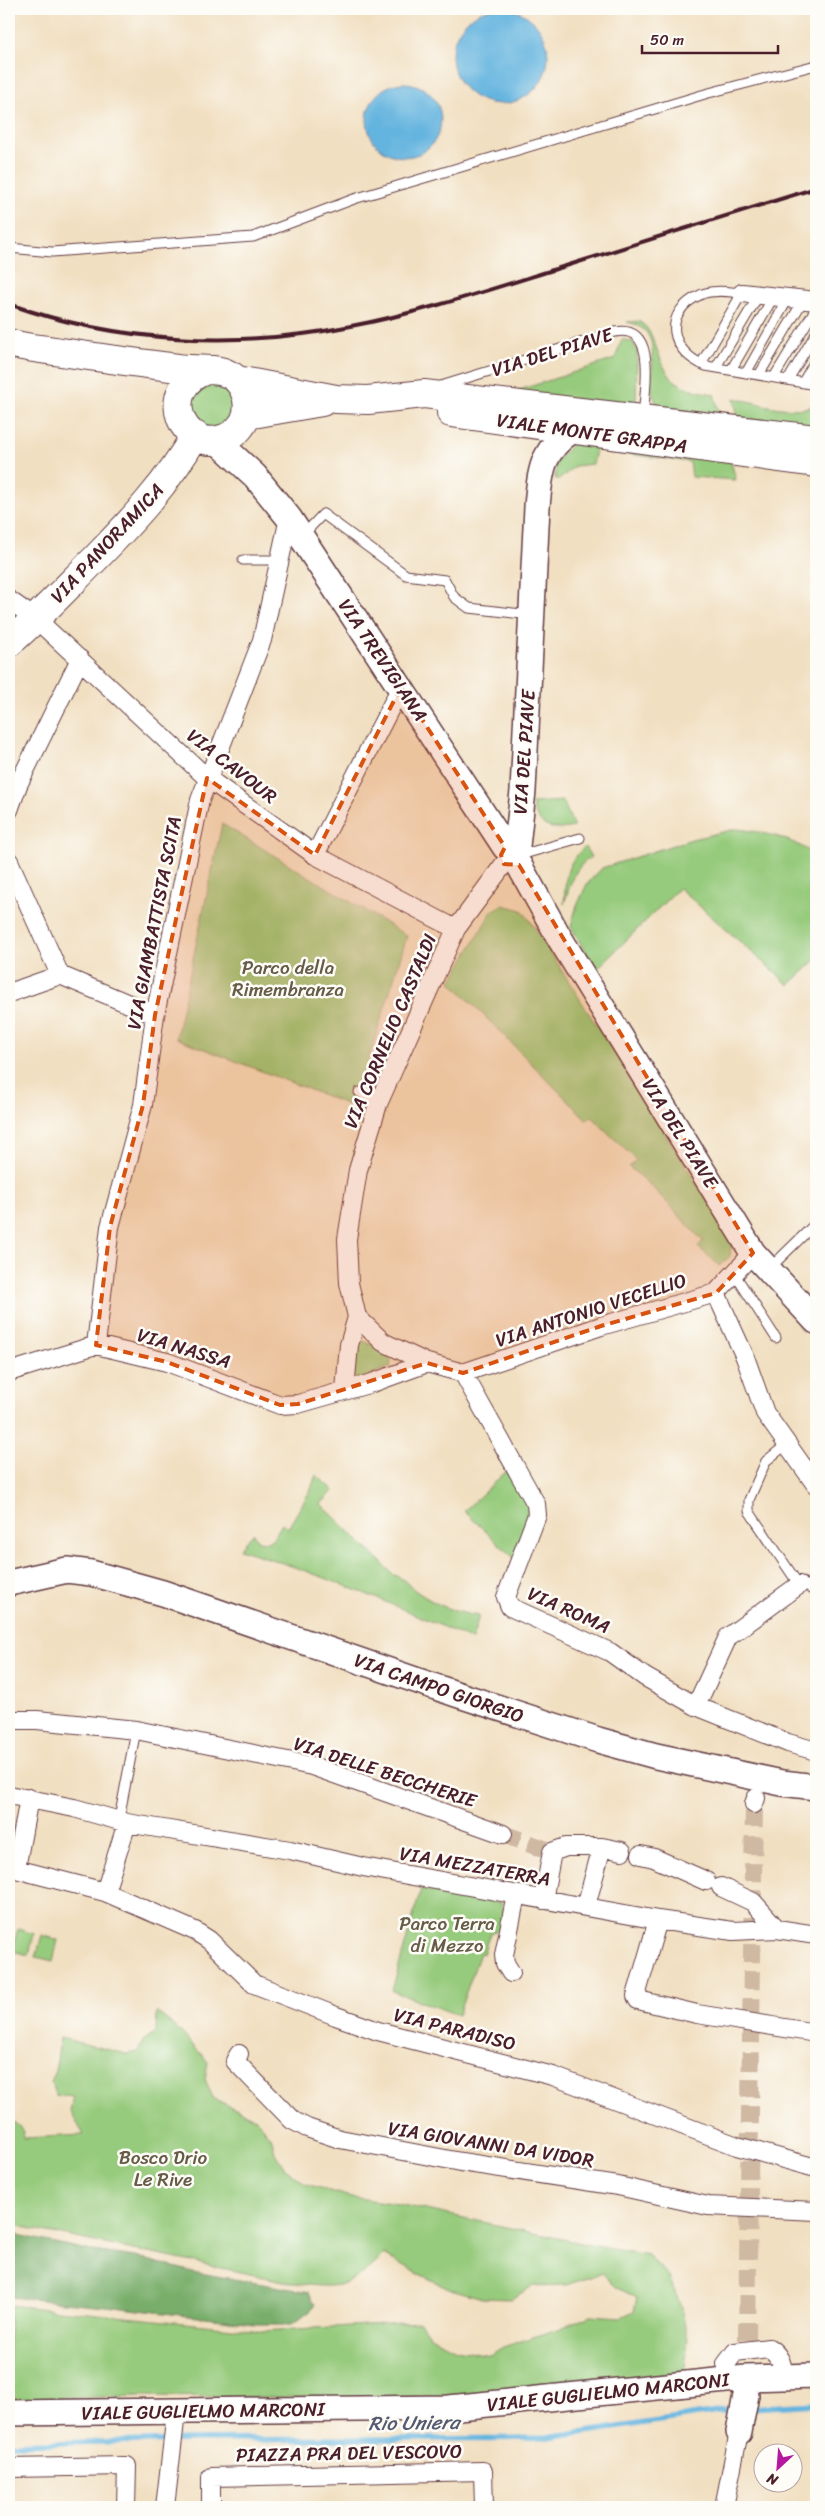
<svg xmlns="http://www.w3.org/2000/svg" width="825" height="2516" font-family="Sriracha,sans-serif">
  <rect width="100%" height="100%" fill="#fdfcf7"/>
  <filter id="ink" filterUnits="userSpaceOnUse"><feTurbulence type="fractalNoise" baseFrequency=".02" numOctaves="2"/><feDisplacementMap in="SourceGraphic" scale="10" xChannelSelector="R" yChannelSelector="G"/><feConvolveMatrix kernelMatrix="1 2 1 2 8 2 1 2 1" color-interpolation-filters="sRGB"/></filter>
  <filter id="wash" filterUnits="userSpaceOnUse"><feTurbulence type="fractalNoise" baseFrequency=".0096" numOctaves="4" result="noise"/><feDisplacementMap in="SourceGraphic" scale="20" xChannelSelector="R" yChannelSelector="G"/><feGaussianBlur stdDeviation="1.12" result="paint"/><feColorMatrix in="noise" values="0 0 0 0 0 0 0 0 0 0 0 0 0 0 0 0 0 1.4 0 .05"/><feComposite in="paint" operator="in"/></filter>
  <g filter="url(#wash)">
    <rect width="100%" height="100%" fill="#f1dfc1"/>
    <!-- green -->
    <path fill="#96ca7b" stroke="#707453" d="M 638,321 C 657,329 656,365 674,380 C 685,389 701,392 714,394 L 722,423 L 659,407 C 656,402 652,396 652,389 C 649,362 664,330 627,322 Z
      M 622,339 L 633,342 L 637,350 L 636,405 L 507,394 L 615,359 Z
      M 219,381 L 236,399 L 234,415 L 222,427 L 205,428 L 192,418 L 190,393 L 196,387 Z
      M 734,398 C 760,403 790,415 816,405 L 816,433 L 739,425 Z
      M 575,441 L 730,458 L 736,480 L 692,477 L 690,462 L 596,450 L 593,464 L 575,466 L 560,479 L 555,479 L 556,462 Z
      M 563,801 L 574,827 C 550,832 537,827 532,803 Z
      M 222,824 L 407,936 L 354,1107 L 176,1038 Z
      M 736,829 C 765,832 792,838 816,856 L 816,960 L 789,985 L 679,888 L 596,970 L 571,927 L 576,908 L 587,884 L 602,868 L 692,839 Z
      M 585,847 L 591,857 C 573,868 570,886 564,904 C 566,878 564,865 585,847 Z
      M 503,905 L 522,910 L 531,922 L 732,1239 L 730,1256 L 720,1266 L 698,1247 L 703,1241 L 652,1187 L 629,1167 L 636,1160 L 591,1116 L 587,1120 L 451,982 L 492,911 Z
      M 359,1341 C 368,1340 387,1353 391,1362 L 390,1367 L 357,1380 L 354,1378 L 356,1345 Z
      M 510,1468 L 530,1508 L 515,1559 L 464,1511 Z
      M 316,1475 L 334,1490 L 321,1504 L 394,1575 C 405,1578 407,1585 416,1591 C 436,1605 456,1613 479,1616 L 472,1640 C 396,1605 319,1573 239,1549 L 253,1533 L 258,1541 L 268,1542 L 274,1537 L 282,1524 L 288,1528 L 310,1491 Z
      M 421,1889 L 501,1903 C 507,1917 506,1928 490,1933 L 483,1954 L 480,1953 L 458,2015 L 392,1991 Z
      M 18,1929 L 34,1934 L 29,1955 L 12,1951 Z
      M 42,1935 L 58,1940 L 53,1961 L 36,1957 Z
      M 157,2012 L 179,2030 L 208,2062 L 205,2079 L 213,2098 L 256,2119 L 272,2139 L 275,2153 L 284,2167 L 306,2184 L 351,2197 L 398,2204 L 600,2247 L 648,2255 L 669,2277 L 682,2310 L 688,2341 L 684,2373 L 458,2396 L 356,2398 L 143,2396 L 9,2399 L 9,2305 L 262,2331 L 420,2322 L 430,2336 L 456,2349 L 490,2355 L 503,2347 L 561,2328 L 590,2315 L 621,2317 L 634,2311 L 637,2298 L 616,2287 L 602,2273 L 566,2285 L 533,2286 L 511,2299 L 482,2298 L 451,2289 L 417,2273 L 384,2255 C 350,2289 338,2289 293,2283 L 9,2224 L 9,2118 L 24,2131 L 23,2138 L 84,2135 L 70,2111 L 74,2097 L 55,2095 L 51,2082 C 57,2068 58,2053 60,2038 L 126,2054 L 138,2052 L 143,2041 L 156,2032 Z"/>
    <!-- forest -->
    <path fill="#78ae6b" stroke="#61664b" d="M 9,2233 L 87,2250 L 136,2257 L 193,2272 L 309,2292 L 315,2304 L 308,2314 L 291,2324 L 254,2324 L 106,2306 L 9,2297 Z"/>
    <!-- water -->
    <path fill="#64b4df" stroke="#576a85" d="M452 56a48 48 0 1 1 96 0a48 48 0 1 1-96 0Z
      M367 120a37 37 0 1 1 74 0a37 37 0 1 1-74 0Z"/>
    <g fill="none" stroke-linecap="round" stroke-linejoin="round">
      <!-- stream -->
      <path stroke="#64b4df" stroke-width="5.5" d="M 749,2408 L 816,2404
        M 9,2444 L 190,2440 L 547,2438 L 737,2409"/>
    </g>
  </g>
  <g filter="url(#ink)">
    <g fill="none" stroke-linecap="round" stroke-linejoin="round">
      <!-- street-tunnel -->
      <path stroke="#d0b9a3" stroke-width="18" stroke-dasharray="18 9" stroke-linecap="butt" d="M 503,1834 L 552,1852
        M 747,2340 L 754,1804"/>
      <!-- lane casing -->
      <g stroke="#633c42" stroke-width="11">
        <path id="lane" d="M 9,248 L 52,252 L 253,237 L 354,199 L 705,94 L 816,65
          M 701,364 L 742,293 C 730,292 711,289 700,295 C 661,313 670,352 706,366 L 816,385
          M 716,367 L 759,295
          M 731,370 L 774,296
          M 746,373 L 789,297
          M 759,375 L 804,299
          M 774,377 L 816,308
          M 788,380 L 816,333
          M 803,382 L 816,359
          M 441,386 L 615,332 C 658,323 645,390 643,416
          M 303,535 L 323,514 L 406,575 L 445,580 L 454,597 L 469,608 L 531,615
          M 243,560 L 279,560
          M 524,854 L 580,838
          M 359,1092 L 378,1104
          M 770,1268 L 816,1223
          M 734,1273 L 776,1338
          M 787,1444 L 766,1461 L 749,1500 L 749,1511 L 799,1585
          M 119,1819 L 136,1730"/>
      </g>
      <!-- street casing -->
      <g stroke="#633c42" stroke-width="20">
        <path id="street" d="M 742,293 L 816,301
          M 9,600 L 36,619 L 207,778 L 315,855 L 456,929
          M 9,810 L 18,785 L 80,659
          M 315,855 L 401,687
          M 9,861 L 60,975
          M 504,864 L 456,929 L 378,1104 L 358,1170 L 347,1239 L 349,1283 L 357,1317 L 383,1342 L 427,1363 L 463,1373 L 601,1326 L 716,1293 L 753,1253
          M 9,993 L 60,975 L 155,1015
          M 716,1293 L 745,1357 L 765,1413 L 816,1485
          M 96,1345 L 110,1227 L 143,1105 L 155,1015 L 200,800 L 262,640 L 289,518
          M 9,1372 L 96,1345 L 167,1362 L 280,1405 L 298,1404 L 372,1383 L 427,1363
          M 463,1373 L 536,1504 L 537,1515 L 506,1597 L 510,1607 L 610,1652 L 645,1677 L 696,1706 L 788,1743 L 816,1751
          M 345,1390 L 349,1345 L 357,1317
          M 814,1586 L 816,1584
          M 696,1706 L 728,1637 L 799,1585
          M 9,1720 L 37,1720 L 136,1730 L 312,1766 L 503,1834
          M 9,1795 L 74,1808 L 127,1823 L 290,1850 L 363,1867 L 658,1920 L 733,1931 L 777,1929 L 816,1935
          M 29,1798 L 16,1869 L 105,1892 L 195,1931 L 209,1940 L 254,1984 L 336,2016 L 378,2031 L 553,2076 L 737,2146 L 816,2168
          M 754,1804 L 756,1798
          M 602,1847 L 622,1851
          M 641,1855 L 654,1858 L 706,1881
          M 721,1887 L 753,1902 L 777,1929
          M 105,1892 L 127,1823
          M 543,1900 L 552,1852 L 566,1847 L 602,1847 L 586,1906
          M 658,1920 L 636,1996 L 638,2000 L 697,2014 L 816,2033
          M 511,1973 L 505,1963 L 504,1955 L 516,1895
          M 239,2054 L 235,2061 L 292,2120 L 307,2128 L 340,2139 L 461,2162 L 618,2186 L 708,2206 L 816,2211
          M 726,2364 L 735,2352 L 769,2348 C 780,2355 782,2363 784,2375
          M 9,2468 L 127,2466 L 126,2507
          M 165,2507 L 176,2413
          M 211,2507 L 211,2477 L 483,2471 L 484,2507
          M 724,2507 L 739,2432"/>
      </g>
      <!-- secondary casing -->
      <g stroke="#633c42" stroke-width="28">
        <path id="secondary" d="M 216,440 L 255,476 L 289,518 L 505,847
          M 517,846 L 523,791 L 537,507 C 540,473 541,451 571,431
          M 519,865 L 559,937 L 753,1253 L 816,1321
          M 9,1583 L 67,1570 L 91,1573 L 163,1593 L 456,1694 L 598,1740 L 656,1756 L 782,1783 L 816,1787
          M 9,2413 L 449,2408 L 746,2378 L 816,2376
          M 739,2432 L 746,2395"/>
      </g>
      <!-- primary casing -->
      <g stroke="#633c42" stroke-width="30">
        <path id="primary" d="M 9,343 C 25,348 44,349 61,352 C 100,358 139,363 178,368 C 191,370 216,368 226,373 C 242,379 250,397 247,413 C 245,424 236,434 225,438 C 183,455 156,390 204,371
          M 237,380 L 336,399 L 368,400 L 424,394 L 816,439
          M 451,413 L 816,463
          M 247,415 L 322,402
          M 9,643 C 39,617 66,588 94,560 C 132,521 168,483 195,435"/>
      </g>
      <!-- lane -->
      <use href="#lane" stroke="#fff" stroke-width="9"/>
      <!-- street -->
      <use href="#street" stroke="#fff" stroke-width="18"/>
      <!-- secondary -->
      <use href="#secondary" stroke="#fff" stroke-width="25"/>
      <!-- primary -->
      <use href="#primary" stroke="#fff" stroke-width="28"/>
      <!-- rail -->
      <path stroke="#4a1f2b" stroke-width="4" d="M 9,304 C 117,343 239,349 351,326 C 425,312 497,287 569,265 C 651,239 734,213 816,188"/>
    </g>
  </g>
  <!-- marked area -->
  <path fill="#d8530f" fill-opacity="0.2" stroke="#d8530f" stroke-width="4" stroke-dasharray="10 6" stroke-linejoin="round" d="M 401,687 L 505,847 L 501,855 L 504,864 L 519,865 L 753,1253 L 716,1293 L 601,1326 L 463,1373 L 427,1363 L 298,1404 L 280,1405 L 167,1362 L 96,1345 L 110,1227 L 143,1105 L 155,1015 L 207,778 L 315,855 Z"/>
  <g text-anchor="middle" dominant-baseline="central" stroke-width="5" stroke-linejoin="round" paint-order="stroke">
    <!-- street labels -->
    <g font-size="19" fill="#4a1f2b" stroke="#fdfcf7">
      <text transform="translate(552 352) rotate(-17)">VIA DEL PIAVE</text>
      <text transform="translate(592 433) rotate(8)">VIALE MONTE GRAPPA</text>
      <text transform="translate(107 543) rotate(-47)">VIA PANORAMICA</text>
      <text transform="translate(383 660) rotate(56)">VIA TREVIGIANA</text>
      <text transform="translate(524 752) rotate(-86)">VIA DEL PIAVE</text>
      <text transform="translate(232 766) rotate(38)">VIA CAVOUR</text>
      <text transform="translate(154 923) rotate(-79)">VIA GIAMBATTISTA SCITA</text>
      <text transform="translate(390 1031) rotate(-67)">VIA CORNELIO CASTALDI</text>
      <text transform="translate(680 1133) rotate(58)">VIA DEL PIAVE</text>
      <text transform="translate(591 1310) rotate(-18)">VIA ANTONIO VECELLIO</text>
      <text transform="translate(184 1348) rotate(17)">VIA NASSA</text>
      <text transform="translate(569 1610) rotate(24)">VIA ROMA</text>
      <text transform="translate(439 1688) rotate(19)">VIA CAMPO GIORGIO</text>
      <text transform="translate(385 1772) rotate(18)">VIA DELLE BECCHERIE</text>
      <text transform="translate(475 1866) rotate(10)">VIA MEZZATERRA</text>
      <text transform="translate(455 2029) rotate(14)">VIA PARADISO</text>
      <text transform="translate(491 2144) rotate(9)">VIA GIOVANNI DA VIDOR</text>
      <text transform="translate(608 2392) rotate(-6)">VIALE GUGLIELMO MARCONI</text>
      <text transform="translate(203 2411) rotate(-1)">VIALE GUGLIELMO MARCONI</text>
      <text transform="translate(349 2453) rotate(-1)">PIAZZA PRA DEL VESCOVO</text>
    </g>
    <!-- park labels -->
    <g font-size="19" fill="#655b47" stroke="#fdfcf7">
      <text x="288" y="967">Parco della<tspan x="288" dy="22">Rimembranza</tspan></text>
      <text x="447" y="1923">Parco Terra<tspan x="447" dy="22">di Mezzo</tspan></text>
      <text x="163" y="2157">Bosco Drio<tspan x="163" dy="22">Le Rive</tspan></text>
    </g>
    <!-- water labels -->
    <g font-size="20" font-style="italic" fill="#545b73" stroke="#fdfcf7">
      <text transform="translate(414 2423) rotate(-1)">Rio Uniera</text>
    </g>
  </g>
  <!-- margin -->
  <rect width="825" height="2516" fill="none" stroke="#fdfcf7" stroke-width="30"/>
  <!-- north arrow -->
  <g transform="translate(778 2468) rotate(206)"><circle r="24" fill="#fdfcf7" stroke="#b5a4a5"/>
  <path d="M0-4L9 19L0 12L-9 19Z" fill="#b5179e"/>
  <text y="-8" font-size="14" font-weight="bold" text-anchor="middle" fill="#4a1f2b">N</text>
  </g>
  <!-- scale -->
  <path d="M642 45v8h136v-8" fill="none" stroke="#4a1f2b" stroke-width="2.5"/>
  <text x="650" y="45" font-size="15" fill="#4a1f2b" stroke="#fdfcf7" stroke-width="4" paint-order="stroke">50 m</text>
</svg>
